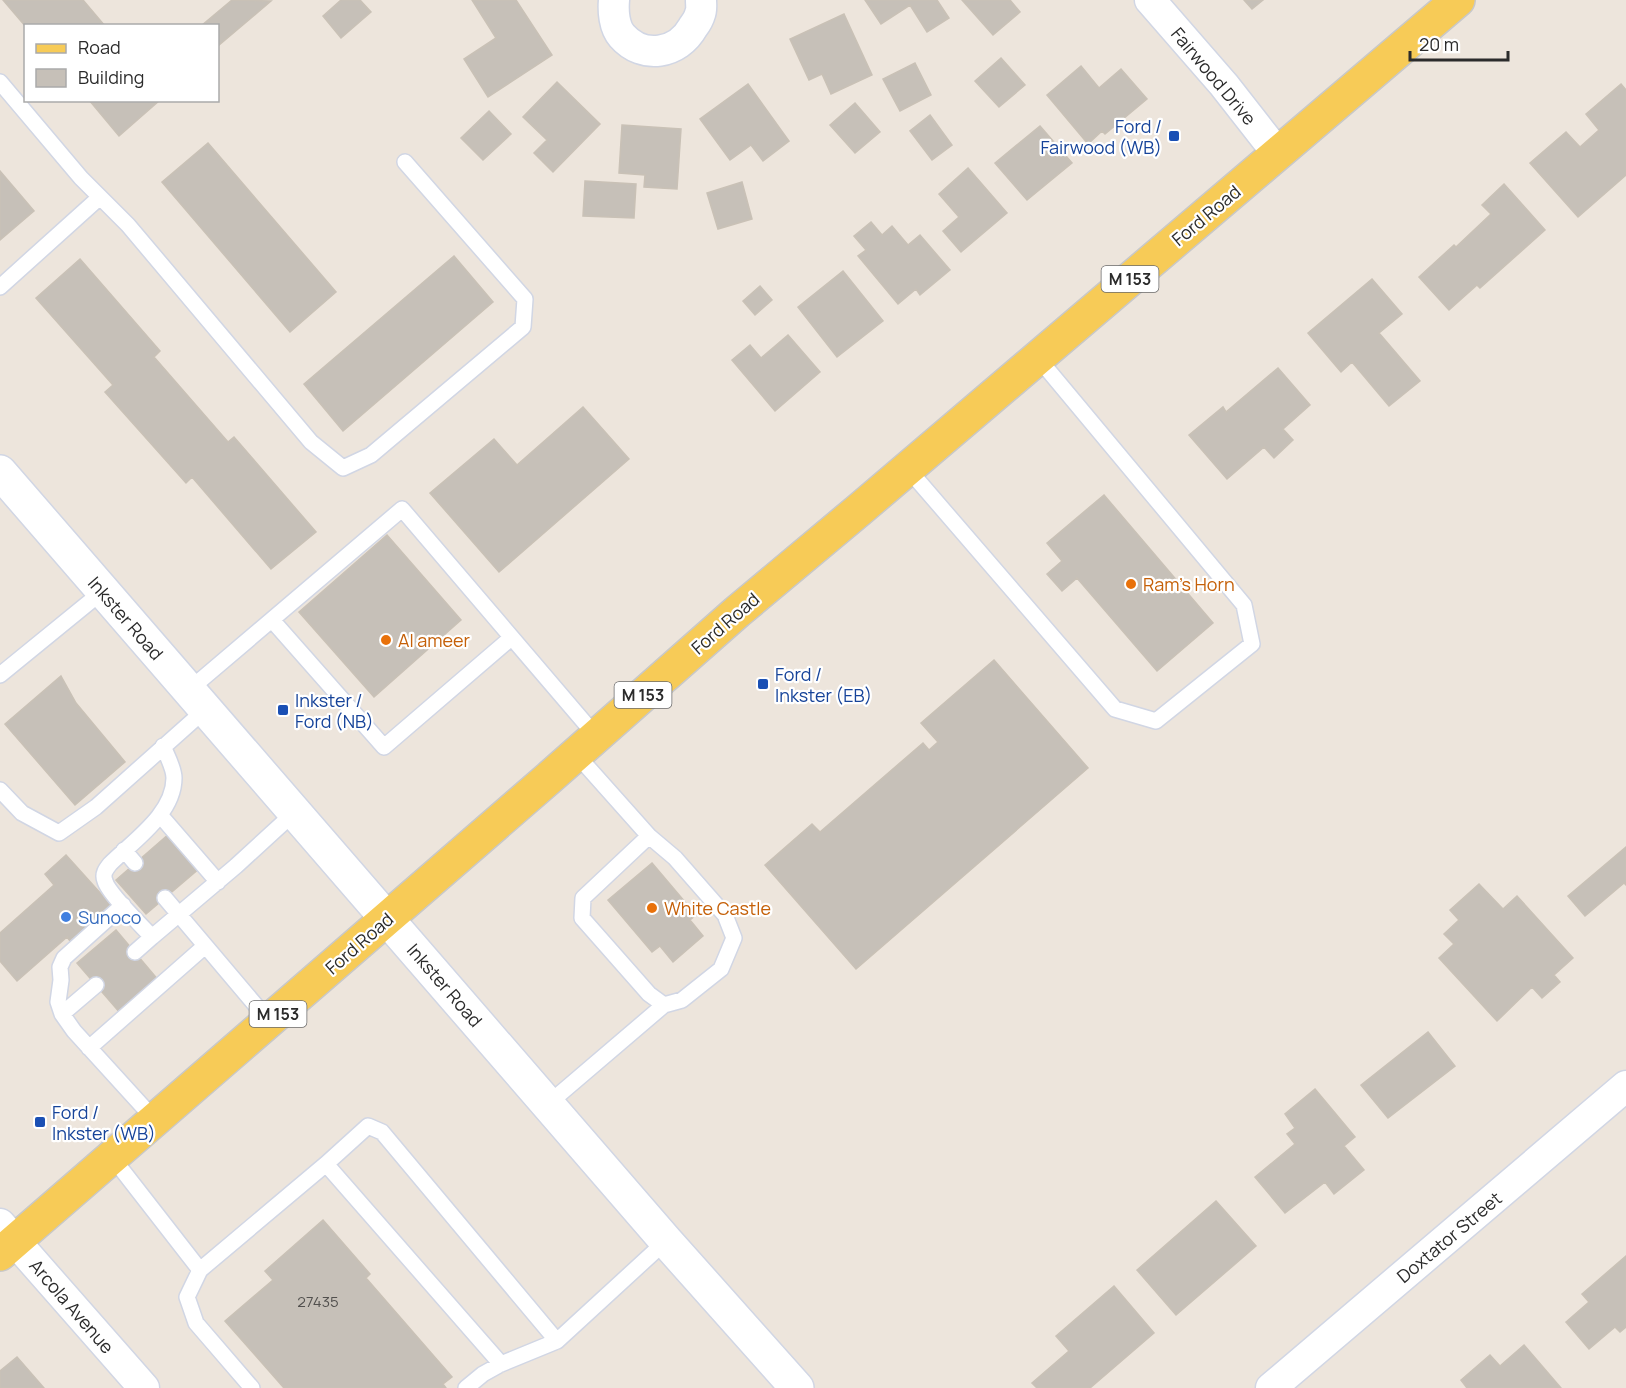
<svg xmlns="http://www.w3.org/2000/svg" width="1626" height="1388" font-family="Manrope,sans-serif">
  <rect width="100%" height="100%" fill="#ede5dc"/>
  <!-- building -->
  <path fill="#c6c0b8" stroke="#c9c1b6" stroke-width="1.5" d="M 3,0 L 83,0 L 105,26 L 26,26 L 26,27 Z
    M 232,0 L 271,1 L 218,46 L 218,26 L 201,26 Z
    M 341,0 L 360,0 L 371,12 L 341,38 L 323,16 Z
    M 472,0 L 516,0 L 552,55 L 488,97 L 464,59 L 496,38 Z
    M 865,0 L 937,0 L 949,18 L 927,32 L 910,5 L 881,24 Z
    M 962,0 L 1010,0 L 1020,12 L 993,35 Z
    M 1244,0 L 1263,0 L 1252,9 Z
    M 844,14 L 872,75 L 831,94 L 822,74 L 809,80 L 790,39 Z
    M 1001,58 L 1025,85 L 999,107 L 975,81 Z
    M 915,63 L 931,95 L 900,111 L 883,79 Z
    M 1081,66 L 1099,88 L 1121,69 L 1147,99 L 1105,134 L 1102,131 L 1088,144 L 1047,95 Z
    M 557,82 L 600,124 L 553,172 L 534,153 L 547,140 L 523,117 Z
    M 748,84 L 789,141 L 763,161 L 751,145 L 730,160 L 700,119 Z
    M 1621,84 L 1626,90 L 1626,175 L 1578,217 L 1530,163 L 1566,132 L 1580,147 L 1599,130 L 1586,114 Z
    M 89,100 L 160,100 L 119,136 Z
    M 855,103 L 880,132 L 855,153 L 830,125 Z
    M 489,111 L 511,134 L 483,160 L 461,138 Z
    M 930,115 L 952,145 L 932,160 L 910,131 Z
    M 622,125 L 681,129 L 677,189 L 644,187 L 645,175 L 619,173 Z
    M 1040,126 L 1072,163 L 1027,200 L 995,163 Z
    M 208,143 L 336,292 L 290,332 L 162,182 Z
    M 968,168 L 1007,213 L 961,252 L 943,231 L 959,217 L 939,194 Z
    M 0,171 L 34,211 L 0,240 Z
    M 585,181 L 636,184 L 634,218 L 583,216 Z
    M 742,182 L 752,219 L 718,229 L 707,193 Z
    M 1504,184 L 1545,230 L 1480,288 L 1477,285 L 1449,310 L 1419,277 L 1454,245 L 1456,247 L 1491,214 L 1482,205 Z
    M 871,222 L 882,235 L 892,226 L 908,245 L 920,235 L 950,270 L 920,295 L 916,289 L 898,304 L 858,256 L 866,250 L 854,236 Z
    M 454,256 L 493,302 L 343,431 L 304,384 Z
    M 80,259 L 160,351 L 154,357 L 228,442 L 234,437 L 316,532 L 271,569 L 192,477 L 186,483 L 105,392 L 113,385 L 36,298 Z
    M 843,271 L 883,321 L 837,357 L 798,307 Z
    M 1372,279 L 1402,314 L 1379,333 L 1420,381 L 1389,406 L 1352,362 L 1341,372 L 1308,333 Z
    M 760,286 L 772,300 L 755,315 L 743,301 Z
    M 788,335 L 820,372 L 775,411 L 732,360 L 750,345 L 761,358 Z
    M 1278,368 L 1310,405 L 1283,429 L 1293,440 L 1274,458 L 1264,447 L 1227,479 L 1189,435 L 1223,407 L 1226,412 Z
    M 583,407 L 629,459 L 499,572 L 430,493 L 494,439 L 517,465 Z
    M 1104,495 L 1213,623 L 1157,671 L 1077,578 L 1062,591 L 1047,574 L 1062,561 L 1047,543 Z
    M 387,535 L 461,620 L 374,697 L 299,612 Z
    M 994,660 L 1088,768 L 856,969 L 765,865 L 812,824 L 820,832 L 923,743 L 929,750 L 938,742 L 921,723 Z
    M 61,676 L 76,703 L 125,762 L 75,805 L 5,724 Z
    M 170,833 L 200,868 L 146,914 L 116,880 Z
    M 1626,847 L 1626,885 L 1624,883 L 1585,916 L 1568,896 Z
    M 66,855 L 111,905 L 70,941 L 67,937 L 17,981 L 0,961 L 0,933 L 54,885 L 45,874 Z
    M 652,863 L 696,915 L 690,920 L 703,936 L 673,962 L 660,946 L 652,952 L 608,900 Z
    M 1479,884 L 1503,909 L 1517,896 L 1573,958 L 1554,975 L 1560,982 L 1542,998 L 1532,987 L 1497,1021 L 1439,958 L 1454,944 L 1444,934 L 1459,920 L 1450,910 Z
    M 116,930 L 159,981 L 121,1014 L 77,963 Z
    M 1428,1032 L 1455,1066 L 1388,1118 L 1361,1085 Z
    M 1315,1089 L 1355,1137 L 1344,1146 L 1364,1170 L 1334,1194 L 1325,1182 L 1285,1213 L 1255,1177 L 1295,1144 L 1287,1134 L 1295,1128 L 1285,1114 Z
    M 1216,1201 L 1256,1246 L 1176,1315 L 1137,1270 Z
    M 323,1220 L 370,1274 L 366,1278 L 452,1377 L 443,1384 L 446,1388 L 284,1388 L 225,1321 L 273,1280 L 265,1271 Z
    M 1626,1256 L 1626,1327 L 1620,1332 L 1615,1327 L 1589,1349 L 1566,1322 L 1589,1302 L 1582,1294 Z
    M 1114,1286 L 1154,1333 L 1090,1388 L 1037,1388 L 1032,1383 L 1069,1351 L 1056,1336 Z
    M 1524,1345 L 1561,1388 L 1467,1388 L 1461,1380 L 1490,1355 L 1500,1366 Z
    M 17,1357 L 44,1388 L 0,1388 L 0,1371 Z"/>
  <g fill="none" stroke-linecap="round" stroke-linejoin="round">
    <!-- service casing -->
    <g stroke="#d1d6e4" stroke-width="18">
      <path id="service" d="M 0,82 L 81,178 L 100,197 L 0,287
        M 100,197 L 128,225 L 311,442 L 343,468 L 371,455 L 523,327 L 525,299 L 405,162
        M 908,469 L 1115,709 L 1156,721 L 1252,644 L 1244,605 L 1038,358
        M 272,620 L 384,747 L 511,638
        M 0,675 L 103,591
        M 189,690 L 402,509 L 596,736
        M 163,746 C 167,756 174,768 174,778 C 174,814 133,841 110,864 C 106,869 102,874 105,881 C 108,893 142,926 152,937 L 236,866 L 295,812
        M 0,790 L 22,813 L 59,833 L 96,807 L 206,709
        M 160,815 L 218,882
        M 649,836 L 583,898 L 582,918 L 649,994 L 664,1005
        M 124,850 L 135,863
        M 165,898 L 269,1021
        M 123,905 L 64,958 L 60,967 L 61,980 L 58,1002 L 62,1014 L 74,1031 L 155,1120
        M 135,952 L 152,937
        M 62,1014 L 96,985
        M 89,1048 L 205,946
        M 548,1104 L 664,1005 L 682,1000 L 721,969 L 734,938 L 725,915 L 675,858 L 649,836 L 576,754
        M 112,1157 L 200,1270
        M 326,1164 L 501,1364
        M 252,1388 L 196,1323 L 187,1297 L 200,1270 L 326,1164 L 368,1126 L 382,1132 L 557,1341
        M 466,1388 L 483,1374 L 501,1364 L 557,1341 L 666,1241"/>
    </g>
    <!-- minor casing -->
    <g stroke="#d1d6e4" stroke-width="33">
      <path id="minor" d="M 614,0 C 613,11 614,27 622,36 C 643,60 678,54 693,27 C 696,23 699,18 700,14 C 702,10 701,4 701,0
        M 1150,0 L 1224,85 L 1278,154
        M 0,1224 L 144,1388
        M 1271,1388 L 1626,1086"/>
    </g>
    <!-- secondary casing -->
    <g stroke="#d1d6e4" stroke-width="36">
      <path id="secondary" d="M 0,472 L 666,1241 L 797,1388"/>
    </g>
    <!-- primary casing -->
    <g stroke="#c8c8c8" stroke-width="36">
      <path id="primary" d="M 0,1254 L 549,778 L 737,612 L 859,510 L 1458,0"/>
    </g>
    <!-- service -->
    <use href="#service" stroke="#fff" stroke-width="15"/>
    <!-- minor -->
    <use href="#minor" stroke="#fff" stroke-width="30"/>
    <!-- secondary -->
    <use href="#secondary" stroke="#fff" stroke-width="33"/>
    <!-- primary -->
    <use href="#primary" stroke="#f7cb57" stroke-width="33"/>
  </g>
  <!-- markers -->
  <g fill="#1a4fb4" stroke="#fff" stroke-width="2">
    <rect x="1168" y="130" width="12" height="12" rx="3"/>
    <rect x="757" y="678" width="12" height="12" rx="3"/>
    <rect x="277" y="704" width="12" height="12" rx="3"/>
    <rect x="34" y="1116" width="12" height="12" rx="3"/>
  </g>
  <g fill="#e8710a" stroke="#fff" stroke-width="2">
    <circle cx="1131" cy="584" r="6"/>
    <circle cx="386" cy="640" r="6"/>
    <circle cx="652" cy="908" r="6"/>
  </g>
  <circle fill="#3f7fe0" stroke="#fff" stroke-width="2" cx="66" cy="917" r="6"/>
  <g text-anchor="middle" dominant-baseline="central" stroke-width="4.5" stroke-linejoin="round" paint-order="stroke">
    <!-- number labels -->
    <g font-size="15" fill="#52504e">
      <text x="318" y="1301">27435</text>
    </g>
    <!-- shield labels -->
    <g fill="#fff" stroke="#6b6b6b" stroke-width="1.5">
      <rect x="1101.5" y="266" width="57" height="26" rx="4.5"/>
      <rect x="614.5" y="682" width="57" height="26" rx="4.5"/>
      <rect x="249.5" y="1001" width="57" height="26" rx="4.5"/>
    </g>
    <g font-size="16" font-weight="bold" fill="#2b2b2b">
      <text x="1130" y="279">M 153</text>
      <text x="643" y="695">M 153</text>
      <text x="278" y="1014">M 153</text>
    </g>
    <!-- street labels -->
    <g font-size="18" fill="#2b2b2b" stroke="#fff">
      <text transform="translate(1214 76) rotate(50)">Fairwood Drive</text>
      <text transform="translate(1206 215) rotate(-40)">Ford Road</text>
      <text transform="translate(126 618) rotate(49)">Inkster Road</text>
      <text transform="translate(725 623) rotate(-41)">Ford Road</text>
      <text transform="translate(359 943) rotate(-41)">Ford Road</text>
      <text transform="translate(445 985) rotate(49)">Inkster Road</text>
      <text transform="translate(1449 1237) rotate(-40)">Doxtator Street</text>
      <text transform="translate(72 1306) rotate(49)">Arcola Avenue</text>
    </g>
    <!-- transit labels -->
    <g font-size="18" fill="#164399" stroke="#fff" text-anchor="start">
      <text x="1162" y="126" text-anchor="end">Ford /<tspan x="1162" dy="21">Fairwood (WB)</tspan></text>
      <text x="775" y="674">Ford /<tspan x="775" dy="21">Inkster (EB)</tspan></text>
      <text x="295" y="700">Inkster /<tspan x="295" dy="21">Ford (NB)</tspan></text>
      <text x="52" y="1112">Ford /<tspan x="52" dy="21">Inkster (WB)</tspan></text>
    </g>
    <!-- food labels -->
    <g font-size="18" fill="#c56008" stroke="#fff" text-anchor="start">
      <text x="1143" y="584">Ram's Horn</text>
      <text x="398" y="640">Al ameer</text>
      <text x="664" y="908">White Castle</text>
    </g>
    <!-- shop labels -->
    <g font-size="18" fill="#366cbe" stroke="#fff" text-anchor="start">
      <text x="78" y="917">Sunoco</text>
    </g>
  </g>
  <!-- legend -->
  <rect x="24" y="24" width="195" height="78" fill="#ffffff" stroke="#aaaaaa" stroke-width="1.5"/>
  <rect x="36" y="44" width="30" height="9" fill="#f7cb57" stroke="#aaaaaa" stroke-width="1.5"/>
  <text x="78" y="54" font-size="18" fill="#2b2b2b">Road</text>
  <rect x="36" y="69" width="30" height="18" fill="#c6c0b8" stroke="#aaaaaa" stroke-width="1.5"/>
  <text x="78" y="84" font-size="18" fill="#2b2b2b">Building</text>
  <!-- scale -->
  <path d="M1410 51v9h98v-9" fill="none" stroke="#2b2b2b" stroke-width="3"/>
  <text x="1419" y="51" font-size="18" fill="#2b2b2b" stroke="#ffffff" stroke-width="4.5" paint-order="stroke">20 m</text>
</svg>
